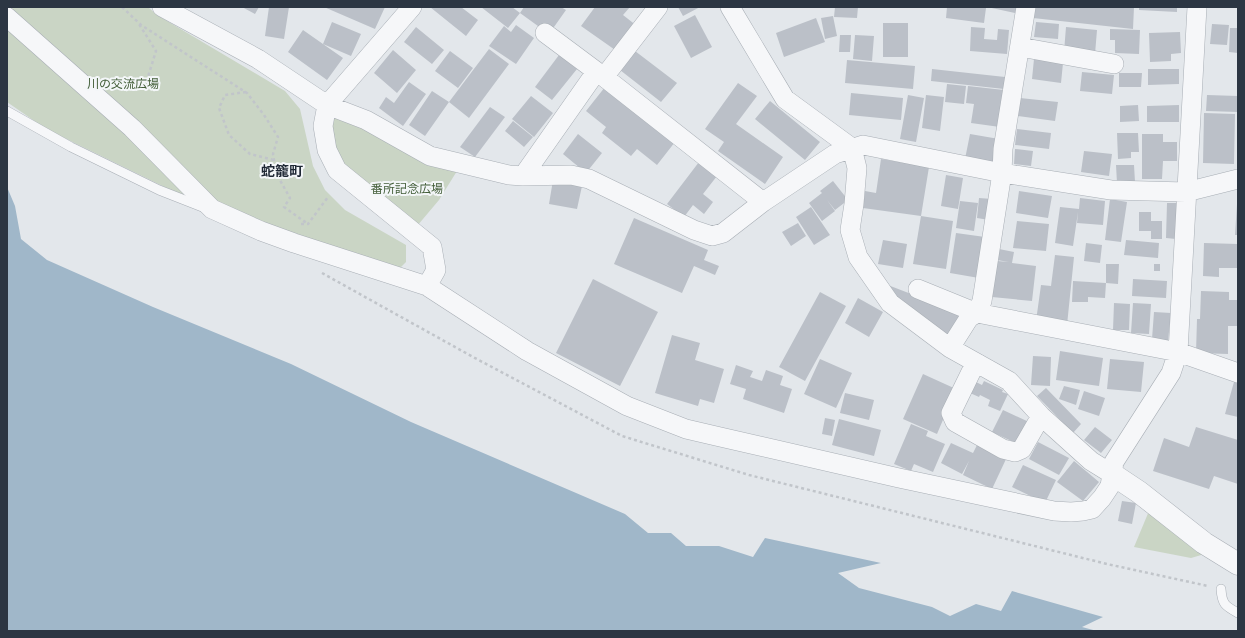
<svg xmlns="http://www.w3.org/2000/svg" width="1245" height="638" font-family="Quicksand,'Noto Sans JP',sans-serif">
  <rect width="100%" height="100%" fill="#e3e7eb"/>
  <!-- green -->
  <path fill="#cad5c5" d="M 7,7 L 148,7 L 157,15 L 285,91 L 300,109 L 313,166 L 325,190 L 345,210 L 406,245 L 406,262 L 398,270 L 187,198 L 46,129 L 7,102 Z
    M 327,105 L 457,171 L 439,200 L 412,232 L 347,181 L 323,126 Z
    M 1149,511 L 1208,553 L 1191,558 L 1134,547 Z"/>
  <!-- water -->
  <path fill="#a0b7c9" d="M 7,187 L 15,206 L 21,239 L 47,260 L 153,307 L 291,364 L 411,422 L 625,514 L 648,533 L 671,533 L 686,546 L 719,546 L 753,557 L 765,538 L 881,563 L 838,573 L 859,588 L 932,607 L 950,616 L 976,604 L 1001,611 L 1012,591 L 1103,617 L 1082,627 L 1097,631 L 7,631 Z"/>
  <!-- building -->
  <path fill="#bbc0c8" d="M 242,7 L 259,7 L 255,14 Z
    M 269,7 L 289,7 L 284,39 L 265,36 Z
    M 324,7 L 385,7 L 375,29 Z
    M 430,7 L 461,7 L 478,20 L 466,36 Z
    M 481,7 L 512,7 L 520,13 L 508,28 Z
    M 524,7 L 561,7 L 566,10 L 549,34 L 520,13 Z
    M 595,7 L 630,7 L 623,15 L 637,26 L 618,52 L 581,26 Z
    M 678,7 L 700,7 L 683,16 Z
    M 835,7 L 858,7 L 857,18 L 834,17 Z
    M 947,7 L 986,8 L 984,23 L 946,18 Z
    M 987,7 L 1017,7 L 1015,13 Z
    M 1034,7 L 1134,7 L 1133,29 L 1033,18 Z
    M 1139,7 L 1177,7 L 1177,12 L 1139,10 Z
    M 695,15 L 712,47 L 691,58 L 674,26 Z
    M 833,16 L 837,36 L 825,39 L 821,18 Z
    M 816,18 L 825,42 L 784,57 L 776,33 Z
    M 332,22 L 361,34 L 351,56 L 323,44 Z
    M 1036,22 L 1059,24 L 1058,39 L 1034,37 Z
    M 883,23 L 908,23 L 908,57 L 883,57 Z
    M 1212,24 L 1229,25 L 1227,45 L 1210,44 Z
    M 516,25 L 534,38 L 516,64 L 489,46 L 504,26 L 511,32 Z
    M 416,27 L 444,50 L 432,64 L 404,42 Z
    M 971,27 L 985,28 L 984,39 L 997,40 L 998,29 L 1009,30 L 1007,54 L 970,51 Z
    M 1066,27 L 1097,30 L 1095,54 L 1064,52 Z
    M 1230,28 L 1238,28 L 1238,53 L 1229,52 Z
    M 1110,29 L 1140,30 L 1139,54 L 1115,53 L 1115,40 L 1110,40 Z
    M 303,30 L 343,58 L 327,80 L 288,52 Z
    M 1180,32 L 1181,53 L 1171,54 L 1171,61 L 1150,62 L 1149,33 Z
    M 840,35 L 851,35 L 850,52 L 839,52 Z
    M 855,35 L 874,36 L 872,61 L 853,59 Z
    M 489,49 L 509,64 L 469,118 L 449,102 L 425,136 L 409,125 L 432,91 L 449,102 Z
    M 393,50 L 416,70 L 397,93 L 374,73 Z
    M 450,51 L 473,68 L 458,88 L 435,71 Z
    M 635,51 L 677,83 L 661,102 L 620,70 Z
    M 559,55 L 577,69 L 552,100 L 535,87 Z
    M 1034,59 L 1063,63 L 1061,83 L 1032,79 Z
    M 847,60 L 915,66 L 913,89 L 845,83 Z
    M 932,69 L 1005,77 L 1004,89 L 931,81 Z
    M 1148,69 L 1179,69 L 1179,84 L 1148,85 Z
    M 1082,72 L 1114,75 L 1112,94 L 1080,91 Z
    M 1119,73 L 1142,73 L 1141,87 L 1119,87 Z
    M 409,82 L 426,94 L 403,126 L 379,108 L 386,97 L 394,103 Z
    M 738,83 L 757,96 L 736,124 L 783,157 L 765,184 L 718,151 L 724,142 L 705,129 Z
    M 947,84 L 966,86 L 964,104 L 945,102 Z
    M 968,86 L 1004,90 L 1002,108 L 980,106 L 1002,108 L 1000,127 L 971,123 L 974,104 L 966,103 Z
    M 605,87 L 675,142 L 657,165 L 637,149 L 631,156 L 602,133 L 606,127 L 586,111 Z
    M 851,93 L 903,98 L 901,120 L 849,115 Z
    M 908,95 L 924,98 L 916,142 L 900,139 Z
    M 926,95 L 944,97 L 940,131 L 922,128 Z
    M 1207,95 L 1238,96 L 1238,112 L 1206,111 Z
    M 531,96 L 553,113 L 534,137 L 512,119 Z
    M 1020,98 L 1058,102 L 1055,121 L 1018,116 Z
    M 770,101 L 820,142 L 805,160 L 755,119 Z
    M 1138,105 L 1139,121 L 1120,122 L 1120,106 Z
    M 1179,105 L 1179,122 L 1147,122 L 1147,106 Z
    M 490,107 L 505,117 L 475,157 L 460,147 Z
    M 1204,113 L 1235,114 L 1234,164 L 1203,163 Z
    M 513,121 L 533,137 L 524,147 L 505,131 Z
    M 1017,129 L 1051,133 L 1049,149 L 1015,145 Z
    M 1117,133 L 1138,133 L 1139,152 L 1131,152 L 1131,158 L 1118,159 Z
    M 578,134 L 602,153 L 586,173 L 563,154 Z
    M 970,134 L 999,139 L 995,165 L 965,159 Z
    M 1142,134 L 1163,134 L 1163,142 L 1177,142 L 1177,161 L 1163,161 L 1162,179 L 1142,179 Z
    M 1015,149 L 1033,151 L 1031,166 L 1014,164 Z
    M 1084,151 L 1112,154 L 1109,176 L 1081,172 Z
    M 881,159 L 929,167 L 921,216 L 863,208 L 865,191 L 876,193 Z
    M 699,162 L 717,176 L 703,194 L 713,202 L 704,214 L 693,205 L 684,217 L 667,204 Z
    M 1116,165 L 1134,165 L 1135,182 L 1117,183 Z
    M 946,175 L 963,178 L 958,209 L 941,206 Z
    M 553,180 L 582,186 L 577,209 L 549,204 Z
    M 833,181 L 848,200 L 835,210 L 827,200 L 835,211 L 822,221 L 809,203 L 822,193 L 820,191 Z
    M 1019,191 L 1052,196 L 1048,218 L 1016,213 Z
    M 979,198 L 992,199 L 989,220 L 977,218 Z
    M 1080,198 L 1105,201 L 1103,225 L 1077,223 L 1078,212 L 1073,246 L 1055,243 L 1060,207 L 1079,209 Z
    M 1110,199 L 1127,202 L 1121,242 L 1105,240 Z
    M 960,201 L 978,203 L 974,231 L 956,228 Z
    M 1167,203 L 1177,203 L 1176,239 L 1166,238 Z
    M 1237,204 L 1238,204 L 1238,235 L 1235,235 Z
    M 811,207 L 830,235 L 814,245 L 796,217 Z
    M 1139,212 L 1151,212 L 1151,221 L 1162,221 L 1162,239 L 1151,239 L 1151,231 L 1139,231 Z
    M 921,216 L 953,221 L 946,269 L 913,264 Z
    M 634,218 L 708,250 L 704,260 L 719,266 L 715,275 L 694,266 L 682,293 L 614,264 Z
    M 1017,221 L 1049,224 L 1046,251 L 1013,248 Z
    M 798,223 L 806,236 L 791,246 L 782,232 Z
    M 956,233 L 985,237 L 979,278 L 950,273 Z
    M 883,240 L 907,244 L 903,268 L 878,264 Z
    M 1126,240 L 1159,243 L 1158,258 L 1124,255 Z
    M 1086,243 L 1102,245 L 1100,263 L 1084,261 Z
    M 1204,243 L 1238,244 L 1238,268 L 1219,268 L 1219,277 L 1203,276 Z
    M 999,249 L 1014,252 L 1012,263 L 1036,266 L 1032,301 L 992,297 L 997,261 L 1009,262 L 997,260 Z
    M 1055,255 L 1074,257 L 1067,325 L 1036,321 L 1041,285 L 1051,286 Z
    M 1106,264 L 1119,264 L 1118,284 L 1106,283 Z
    M 1154,264 L 1160,264 L 1160,271 L 1154,271 Z
    M 593,279 L 658,312 L 620,386 L 556,353 Z
    M 1133,279 L 1167,281 L 1166,298 L 1132,296 Z
    M 1073,281 L 1106,283 L 1105,298 L 1088,297 L 1088,302 L 1072,302 Z
    M 880,282 L 932,302 L 962,317 L 951,339 L 880,287 Z
    M 1201,291 L 1229,292 L 1229,300 L 1238,300 L 1238,326 L 1228,326 L 1228,354 L 1196,353 L 1197,319 L 1200,319 Z
    M 820,292 L 846,306 L 805,381 L 779,367 Z
    M 858,298 L 883,312 L 869,337 L 845,323 Z
    M 1114,303 L 1130,304 L 1129,330 L 1113,330 Z
    M 1133,303 L 1151,304 L 1149,334 L 1131,333 Z
    M 1154,312 L 1171,313 L 1168,341 L 1152,339 Z
    M 672,335 L 700,343 L 695,360 L 724,369 L 714,403 L 700,399 L 698,406 L 655,393 Z
    M 1060,351 L 1103,358 L 1099,386 L 1056,380 Z
    M 1033,356 L 1051,357 L 1050,386 L 1031,385 Z
    M 820,359 L 852,373 L 836,408 L 804,394 Z
    M 1110,359 L 1144,362 L 1141,392 L 1107,389 Z
    M 736,365 L 753,371 L 750,377 L 762,381 L 766,370 L 783,376 L 780,385 L 792,389 L 784,413 L 743,399 L 746,389 L 730,384 Z
    M 923,374 L 956,389 L 937,434 L 903,419 Z
    M 984,381 L 1003,390 L 1002,392 L 1008,394 L 1000,411 L 988,406 L 990,400 L 980,395 L 979,397 L 970,393 L 976,382 L 982,385 Z
    M 1234,382 L 1238,383 L 1238,417 L 1225,414 Z
    M 1064,386 L 1080,390 L 1076,405 L 1059,399 Z
    M 1046,388 L 1081,424 L 1073,433 L 1037,396 Z
    M 1084,391 L 1105,398 L 1099,416 L 1078,409 Z
    M 845,393 L 874,400 L 869,420 L 840,413 Z
    M 1003,410 L 1029,422 L 1018,444 L 992,432 Z
    M 825,418 L 835,420 L 832,436 L 822,434 Z
    M 839,419 L 881,430 L 874,456 L 832,445 Z
    M 911,424 L 928,431 L 926,436 L 945,444 L 933,472 L 914,464 L 911,471 L 894,464 Z
    M 1095,427 L 1112,440 L 1101,453 L 1084,440 Z
    M 1196,427 L 1238,440 L 1238,484 L 1214,476 L 1209,489 L 1153,471 L 1164,438 L 1189,447 Z
    M 1038,442 L 1069,458 L 1059,475 L 1029,459 Z
    M 951,443 L 973,453 L 978,443 L 1007,457 L 992,489 L 963,475 L 969,461 L 962,474 L 941,463 Z
    M 1074,461 L 1099,482 L 1083,501 L 1057,482 Z
    M 1023,465 L 1056,480 L 1045,503 L 1012,487 Z
    M 1122,501 L 1136,503 L 1132,524 L 1118,521 Z"/>
  <g fill="none" stroke-linecap="round" stroke-linejoin="round">
    <!-- service casing -->
    <g stroke="#a8aeb5" stroke-width="10">
      <path id="service" d="M 7,111 L 71,147 L 159,190 L 205,208
        M 1221,589 C 1222,604 1225,606 1238,613"/>
    </g>
    <!-- minor casing -->
    <g stroke="#a8aeb5" stroke-width="20">
      <path id="minor" d="M 162,7 L 258,59 L 327,105 L 366,120 L 430,156 L 509,175 L 523,176 L 596,72
        M 412,7 L 327,105 L 323,126 L 327,150 L 337,170 L 432,247 L 436,270 L 427,286
        M 730,7 L 785,99 L 852,148 L 857,168 L 854,204 L 850,230 L 858,257 L 890,303 L 950,348 L 1009,381 L 1041,416 L 1091,461 L 1112,474
        M 7,17 L 132,128 L 212,209 L 261,231 L 294,243 L 427,286 L 527,351 L 627,406 L 686,429 L 716,436 L 899,478 L 1054,511 L 1071,512 L 1083,511 L 1092,509 L 1102,498 L 1110,486 L 1114,462 L 1171,373 L 1178,352 L 1197,7
        M 545,33 L 604,77 L 763,202
        M 1020,47 L 1114,64
        M 604,77 L 658,7
        M 523,176 L 571,175 L 589,179 L 694,230 L 712,236 L 723,233 L 763,202 L 835,154 L 863,145 L 1002,173 L 1111,190 L 1186,192 L 1238,179
        M 918,289 L 977,313 L 1178,352 L 1238,373
        M 950,348 L 969,318 L 977,313 L 982,301 L 1002,173 L 1003,149 L 1026,7
        M 977,363 L 971,372 L 951,413 L 955,422 L 1003,449 L 1015,452 L 1022,449 L 1041,416"/>
    </g>
    <!-- tertiary casing -->
    <g stroke="#a8aeb5" stroke-width="23">
      <path id="tertiary" d="M 1112,474 L 1139,492 L 1204,543 L 1238,564"/>
    </g>
    <!-- path -->
    <path stroke="#c1c5ca" stroke-width="2.5" stroke-dasharray="3 3" stroke-linecap="butt" d="M 122,7 L 141,25 L 247,93 L 264,115 L 278,137 L 273,154 L 276,173 L 290,198 L 284,207 L 308,224
      M 117,89 L 147,80 L 156,51 L 139,24
      M 246,92 L 225,95 L 219,108 L 229,135 L 250,154 L 274,160
      M 301,224 L 308,224 L 328,197
      M 322,273 L 473,357 L 622,436 L 749,475 L 1107,564 L 1208,586"/>
    <!-- service -->
    <use href="#service" stroke="#f6f7f9" stroke-width="9"/>
    <!-- minor -->
    <use href="#minor" stroke="#f6f7f9" stroke-width="19"/>
    <!-- tertiary -->
    <use href="#tertiary" stroke="#f6f7f9" stroke-width="22"/>
  </g>
  <g text-anchor="middle" dominant-baseline="central" stroke-width="4" stroke-linejoin="round" paint-order="stroke">
    <!-- park labels -->
    <g font-size="12" fill="#435e39" stroke="#f3f6f8">
      <text x="123" y="83">川の交流広場</text>
      <text x="407" y="188">番所記念広場</text>
    </g>
    <!-- quarter labels -->
    <g font-size="14" font-weight="bold" fill="#1e2734" stroke="#f3f6f8">
      <text x="282" y="171">蛇籠町</text>
    </g>
  </g>
  <!-- border -->
  <rect width="1245" height="638" fill="none" stroke="#2c3643" stroke-width="16"/>
</svg>
